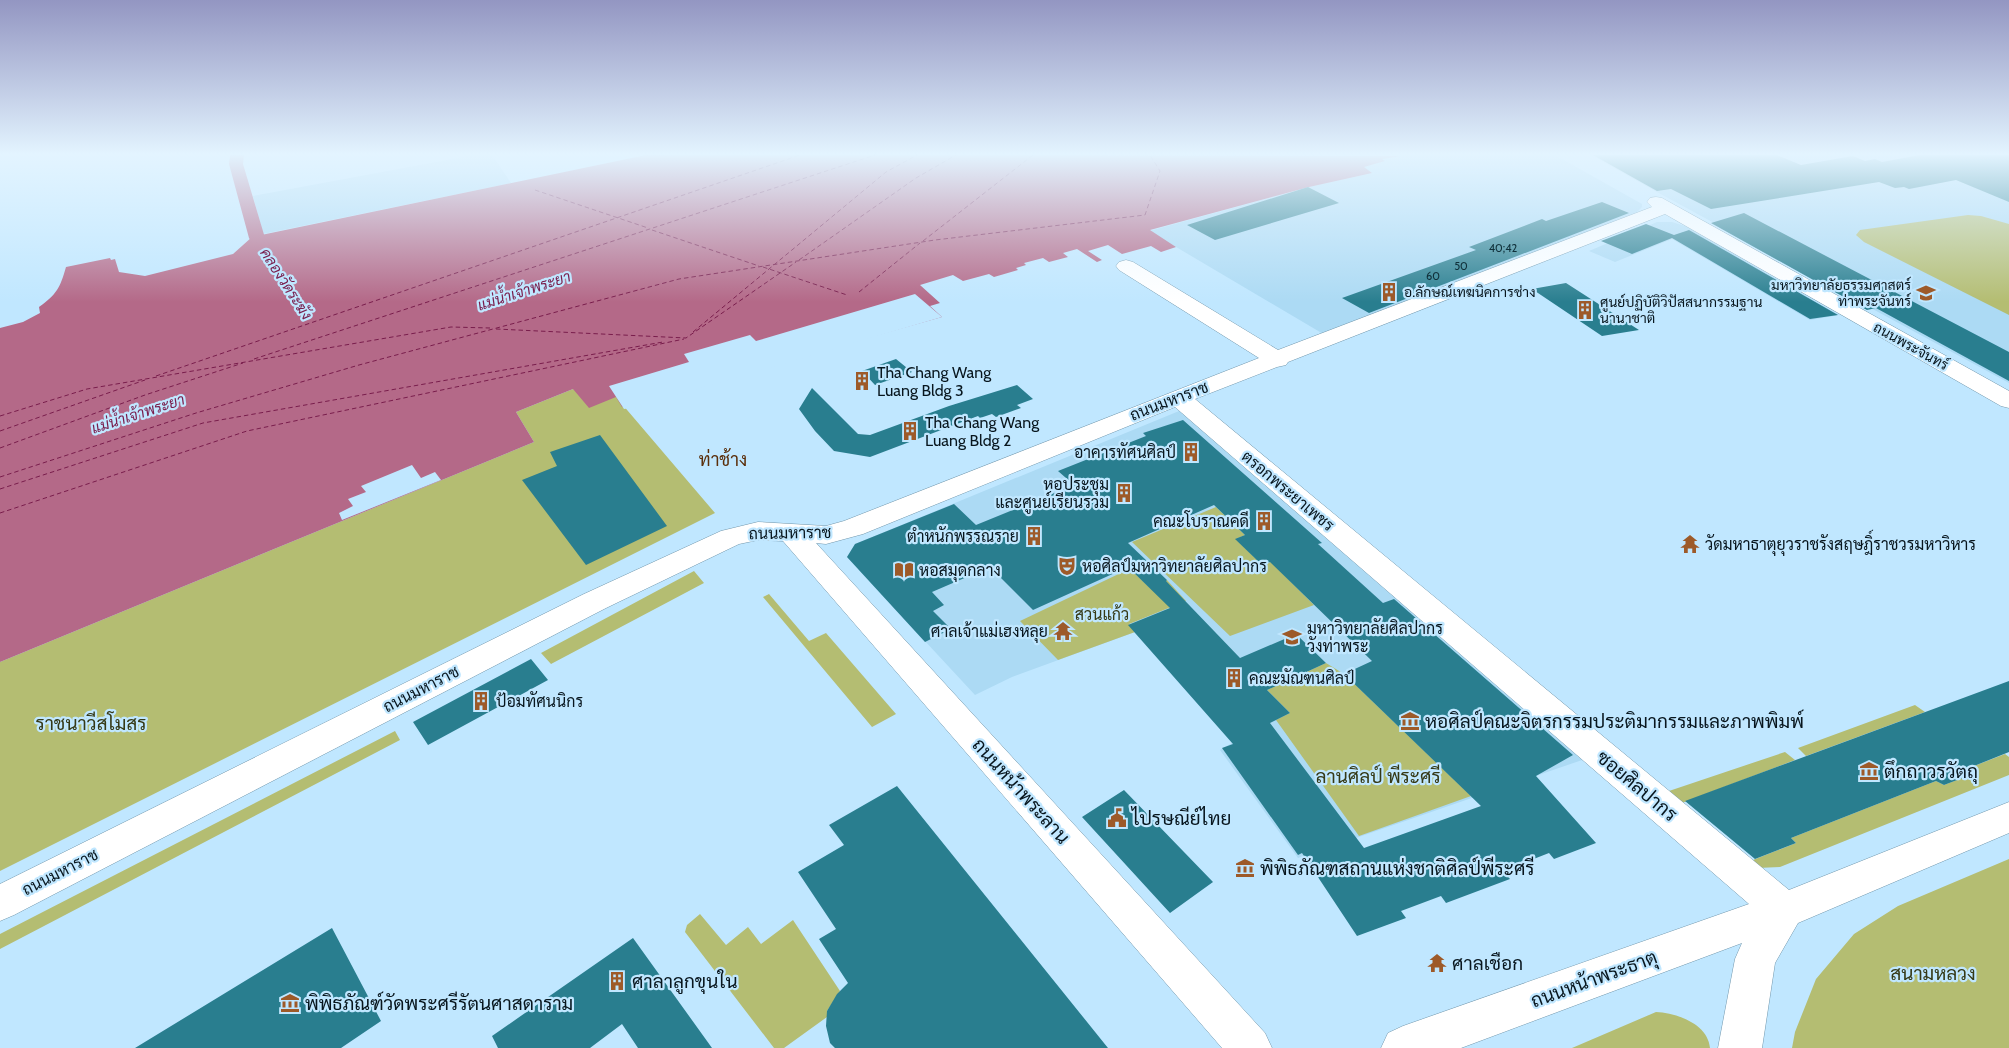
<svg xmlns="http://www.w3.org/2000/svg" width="2009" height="1048" font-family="Cabin,Sarabun,sans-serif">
  <rect width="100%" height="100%" fill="#c0e7ff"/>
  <!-- built -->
  <path fill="#acdaf4" d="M 474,155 L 492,155 L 511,183 L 263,234 L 253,196 Z
    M 1398,155 L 1555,155 L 1642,204 L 1642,207 L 1637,212 L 1325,335 L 1149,231 L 1309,187 L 1372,173 L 1363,167 L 1376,164 L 1381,159 Z
    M 1591,155 L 2009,155 L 2009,383 L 1657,192 Z
    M 1657,222 L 1672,222 L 1685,226 L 1839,315 L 1810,320 L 1672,239 L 1615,262 L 1589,251 Z
    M 1184,409 L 1585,759 L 1298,858 L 1220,750 L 1232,743 L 1135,632 L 1012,677 L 975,695 L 847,557 L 855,544 Z"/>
  <!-- green -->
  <path fill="#b4bd72" d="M 1968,215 L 1981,216 L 2009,224 L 2009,315 L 1864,242 L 1856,235 L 1860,230 Z
    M 573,389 L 616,397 L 715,513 L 0,871 L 0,662 L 534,442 L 516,412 Z
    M 1216,507 L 1245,535 L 1236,539 L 1262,565 L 1271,562 L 1314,605 L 1230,636 L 1132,542 Z
    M 1127,570 L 1131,570 L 1150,588 L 1167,580 L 1186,601 L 1129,624 L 1135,632 L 1058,660 L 1020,621 Z
    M 694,571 L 704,583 L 551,664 L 541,653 Z
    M 769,594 L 809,641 L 826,633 L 896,714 L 872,727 L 763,597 Z
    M 1326,663 L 1344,674 L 1471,796 L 1359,836 L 1276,720 L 1290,713 L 1267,690 Z
    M 1915,705 L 1925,712 L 1806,756 L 1798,748 Z
    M 395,731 L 400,740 L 0,949 L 0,934 Z
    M 1785,752 L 1795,760 L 1682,803 L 1666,792 Z
    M 2005,754 L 2009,757 L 2009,775 L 1780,867 L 1757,868 L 1743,864 L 1796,843 L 1791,838 L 1936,781 L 1944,785 L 1973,774 L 1969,768 Z
    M 2009,859 L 2009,1048 L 1792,1048 L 1795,1032 L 1816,979 L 1854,934 L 1898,906 Z
    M 700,914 L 726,945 L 748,927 L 761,944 L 793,920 L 840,991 L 827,1011 L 827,1017 L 784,1048 L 774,1048 L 685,932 L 687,925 Z
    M 1656,1012 C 1677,1013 1708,1024 1710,1048 L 1572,1048 Z"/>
  <!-- water -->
  <path fill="#b46988" d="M 646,155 L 1400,156 L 1382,159 L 1385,161 L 1364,167 L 1372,173 L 1309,187 L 1150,230 L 1176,247 L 1161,252 L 1151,246 L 1122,254 L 1108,245 L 1088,251 L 1102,260 L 1097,262 L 1077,249 L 1063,253 L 1068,257 L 1049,262 L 1043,258 L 1024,263 L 1026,265 L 1016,268 L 1018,270 L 994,277 L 989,274 L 963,281 L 953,275 L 920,285 L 940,303 L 930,306 L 942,317 L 622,407 L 616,397 L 589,408 L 573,389 L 516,412 L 534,442 L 0,662 L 0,328 L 23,322 L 40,313 L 39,307 C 57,294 60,288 66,267 L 110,258 L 111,260 L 115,259 L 119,272 L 145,276 L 233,254 L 252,237 Z"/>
  <!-- pier -->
  <path fill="#c0e7ff" d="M 915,294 L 942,317 L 636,407 L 624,409 L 609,386 L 689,362 L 684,354 L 750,335 L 756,341 Z
    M 412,465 L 421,478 L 435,472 L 441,480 L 342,520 L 339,513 L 353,506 L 348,499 L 366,492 L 361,486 Z"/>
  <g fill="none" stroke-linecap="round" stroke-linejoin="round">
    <!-- canal -->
    <path fill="#b46988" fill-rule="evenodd" d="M 230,155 L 244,155 L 243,164 L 265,238 L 282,263 L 279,267 L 267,267 L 249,238 L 229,164 Z"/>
    <!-- ferry -->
    <path stroke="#791d4c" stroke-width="1" stroke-dasharray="4.5 3" stroke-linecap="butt" d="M 535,190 L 648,228
      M 652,230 L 759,266
      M 923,241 L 1033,155
      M 799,260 L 916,178 L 956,155
      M 763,267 L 847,295
      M 859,292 L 920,243
      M 496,329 L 686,338 L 796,262
      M 693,332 L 886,172 L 917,155
      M 254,359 L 875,155
      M 156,376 L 800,155
      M 0,416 L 87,389 L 451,327 L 490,328
      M 0,431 L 145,380
      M 0,448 L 145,395 L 243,363
      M 0,477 L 196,413 L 359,365 L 679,279 L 935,240 L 1145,215 L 1160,171 L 1150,155
      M 0,489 L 203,423 L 663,342
      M 0,513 L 247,431 L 684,339"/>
  </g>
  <!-- building -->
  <path fill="#297e8f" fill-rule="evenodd" d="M 1593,155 L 1777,155 L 1801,165 L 1853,156 L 1865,161 L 1875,159 L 1882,162 L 1920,155 L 2009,155 L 2009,202 L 1956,180 L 1909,189 L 1904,187 L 1895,188 L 1879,182 L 1711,209 L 1671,189 L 1657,191 Z
    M 1308,187 L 1339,203 L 1215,240 L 1187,225 Z
    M 1602,202 L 1629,213 L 1369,313 L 1342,298 L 1476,250 L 1469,247 L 1542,219 L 1546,221 Z
    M 1744,213 L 2009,352 L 2009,381 L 1876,308 L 1867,310 L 1711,223 Z
    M 1646,224 L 1674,235 L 1689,230 L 1838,315 L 1810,319 L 1672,238 L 1632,254 L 1601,241 Z
    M 1566,283 L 1639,330 L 1602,336 L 1532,289 Z
    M 896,359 L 912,372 L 875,385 L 862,371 Z
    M 1017,385 L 1033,399 L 1017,405 L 1021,408 L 996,417 L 992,414 L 980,418 L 978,416 L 870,457 L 834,451 L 815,431 L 799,409 L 812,388 L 858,434 L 870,435 L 949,406 Z
    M 1183,420 L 1322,543 L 1318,544 L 1383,603 L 1394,599 L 1573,755 L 1536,776 L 1596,843 L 1554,859 L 1549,853 L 1503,871 L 1510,879 L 1446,903 L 1441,896 L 1401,911 L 1406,918 L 1357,936 L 1302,853 L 1298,855 L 1222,748 L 1233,744 L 1128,625 L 1170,608 L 1128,567 L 1033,610 L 990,567 L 932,592 L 944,605 L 933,611 L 951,629 L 925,642 L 847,557 L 855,544 L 954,504 L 976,525 L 1074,485 L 1058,471 L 1146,436 L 1143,433 ZM 1214,505 L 1245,535 L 1235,539 L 1262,565 L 1270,562 L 1372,661 L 1344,674 L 1481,806 L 1364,848 L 1270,723 L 1290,713 L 1267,690 L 1326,663 L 1296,634 L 1240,658 L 1166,581 L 1167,580 L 1128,543 Z
    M 600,435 L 667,526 L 586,565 L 522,480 L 557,466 L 550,452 Z
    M 531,659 L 548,680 L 428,745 L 413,722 Z
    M 2009,681 L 2009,752 L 1969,768 L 1973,774 L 1944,785 L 1936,781 L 1791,838 L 1796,843 L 1755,859 L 1685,801 Z
    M 897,786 L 1108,1048 L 835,1048 L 830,1043 L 826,1026 L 827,1011 L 837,994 L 848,983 L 819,939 L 836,929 L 798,872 L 844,845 L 829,825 Z
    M 1124,790 L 1213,882 L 1170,913 L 1082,817 Z
    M 332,928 L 381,1021 L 341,1048 L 135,1048 Z
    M 633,938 L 712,1048 L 638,1048 L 622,1024 L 590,1048 L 498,1048 L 492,1036 Z"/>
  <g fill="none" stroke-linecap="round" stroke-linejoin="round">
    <!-- minor casing -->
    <g stroke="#7297ac" stroke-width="1">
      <path id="minor" d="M 1656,197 L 1662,198 L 2009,391 L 2009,408 L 2001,406 L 1665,214 L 1288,362 L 1286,365 L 1277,367 L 1195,399 L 1789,890 L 2009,802 L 2009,833 L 1798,923 L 1775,963 L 1762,1048 L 1718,1048 L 1735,959 L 1742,943 L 1461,1048 L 1381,1048 L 1388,1033 L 1403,1026 L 1749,904 L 1175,407 L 863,534 L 826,544 L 816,543 L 1265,1033 L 1272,1048 L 1222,1048 L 783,541 L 758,540 L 739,544 L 606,608 L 14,915 L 0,921 L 0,884 L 584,594 L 721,531 L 758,522 L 826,526 L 844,521 L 1259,358 L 1119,270 L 1116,266 L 1119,262 L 1126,260 L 1133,262 L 1278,350 L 1652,207 L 1647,202 L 1650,198 Z"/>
    </g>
    <!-- minor -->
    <use href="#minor" fill="#fff" fill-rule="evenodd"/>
  </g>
  <!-- sky -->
  <linearGradient id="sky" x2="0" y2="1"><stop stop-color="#9396c2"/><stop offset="0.51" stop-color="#e3f4ff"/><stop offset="1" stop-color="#e3f4ff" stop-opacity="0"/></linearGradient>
  <rect width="2009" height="302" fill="url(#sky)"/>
  <!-- icons -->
  <defs>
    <g id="building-bare" transform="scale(1.5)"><path d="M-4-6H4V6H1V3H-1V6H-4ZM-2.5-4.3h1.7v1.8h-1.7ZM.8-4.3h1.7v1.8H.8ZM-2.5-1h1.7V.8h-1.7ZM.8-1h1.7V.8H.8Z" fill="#9d5a29" stroke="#c0e7ff" stroke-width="2.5" paint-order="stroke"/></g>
    <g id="university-bare" transform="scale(1.5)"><path d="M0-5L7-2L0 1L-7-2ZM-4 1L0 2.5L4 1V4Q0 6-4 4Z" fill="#9d5a29" stroke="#c0e7ff" stroke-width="2.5" paint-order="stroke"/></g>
    <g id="temple-bare" transform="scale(1.5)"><path d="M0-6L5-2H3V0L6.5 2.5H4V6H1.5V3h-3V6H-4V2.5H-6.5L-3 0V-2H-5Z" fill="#9d5a29" stroke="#c0e7ff" stroke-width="2.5" paint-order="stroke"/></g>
    <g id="theatre-bare" transform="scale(1.5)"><path d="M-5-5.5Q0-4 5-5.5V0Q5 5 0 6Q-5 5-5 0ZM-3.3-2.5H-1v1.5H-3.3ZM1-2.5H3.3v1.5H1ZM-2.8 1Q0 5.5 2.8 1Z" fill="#9d5a29" stroke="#c0e7ff" stroke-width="2.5" paint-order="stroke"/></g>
    <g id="library-bare" transform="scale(1.5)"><path d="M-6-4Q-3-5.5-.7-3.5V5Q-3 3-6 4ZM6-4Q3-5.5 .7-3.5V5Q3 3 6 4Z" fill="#9d5a29" stroke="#c0e7ff" stroke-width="2.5" paint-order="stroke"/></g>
    <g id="museum-bare" transform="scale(1.5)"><path d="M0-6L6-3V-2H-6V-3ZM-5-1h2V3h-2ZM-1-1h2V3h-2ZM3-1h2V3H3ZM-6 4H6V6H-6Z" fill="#9d5a29" stroke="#c0e7ff" stroke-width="2.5" paint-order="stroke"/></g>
    <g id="civic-bare" transform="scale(1.5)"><path d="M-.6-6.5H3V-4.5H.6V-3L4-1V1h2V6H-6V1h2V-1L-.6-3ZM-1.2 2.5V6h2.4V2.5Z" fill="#9d5a29" stroke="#c0e7ff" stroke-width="2.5" paint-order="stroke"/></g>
  </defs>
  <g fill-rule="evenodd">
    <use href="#building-bare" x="1389" y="292"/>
    <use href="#university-bare" x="1926" y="293"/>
    <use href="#building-bare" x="1585" y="310"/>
    <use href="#building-bare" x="862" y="381"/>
    <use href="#building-bare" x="910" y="431"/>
    <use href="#building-bare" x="1191" y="452"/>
    <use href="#building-bare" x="1124" y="493"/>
    <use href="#building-bare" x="1264" y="521"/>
    <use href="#building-bare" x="1034" y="536"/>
    <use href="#temple-bare" x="1690" y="544"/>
    <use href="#theatre-bare" x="1067" y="566"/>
    <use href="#library-bare" x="904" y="570"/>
    <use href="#temple-bare" x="1063" y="631"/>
    <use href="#university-bare" x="1292" y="637"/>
    <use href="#building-bare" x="1234" y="678"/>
    <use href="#building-bare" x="481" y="701"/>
    <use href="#museum-bare" x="1410" y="721"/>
    <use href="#museum-bare" x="1869" y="771"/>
    <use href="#civic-bare" x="1117" y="818"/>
    <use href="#museum-bare" x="1245" y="868"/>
    <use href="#temple-bare" x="1437" y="963"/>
    <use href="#building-bare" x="617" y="981"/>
    <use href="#museum-bare" x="290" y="1003"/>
  </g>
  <g text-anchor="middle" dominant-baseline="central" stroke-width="4.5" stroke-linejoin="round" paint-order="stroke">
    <!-- far-number labels -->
    <g font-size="11" fill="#10303a">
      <text x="1503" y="248">40;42</text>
      <text x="1461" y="266">50</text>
      <text x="1433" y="276">60</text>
    </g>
    <!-- far-poi labels -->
    <g font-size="14" fill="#08161e" stroke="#c0e7ff" text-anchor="start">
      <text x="1911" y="285" text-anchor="end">มหาวิทยาลัยธรรมศาสตร์<tspan x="1911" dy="16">ท่าพระจันทร์</tspan></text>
      <text x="1404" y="292">อ.ลักษณ์เทฆนิคการช่าง</text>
      <text x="1600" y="302">ศูนย์ปฏิบัติวิปัสสนากรรมฐาน<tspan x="1600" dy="16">นานาชาติ</tspan></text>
    </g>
    <!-- far-street labels -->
    <g font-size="14" fill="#08161e" stroke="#c0e7ff">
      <text transform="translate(1911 346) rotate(29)">ถนนพระจันทร์</text>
    </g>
    <!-- far-water labels -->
    <g font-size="15" font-style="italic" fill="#791d4c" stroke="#c0e7ff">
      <text transform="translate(286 284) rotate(57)">คลองวัดระฆัง</text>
      <text transform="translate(524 291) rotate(-18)">แม่น้ำเจ้าพระยา</text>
      <text transform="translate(138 414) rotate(-18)">แม่น้ำเจ้าพระยา</text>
    </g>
    <!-- poi labels -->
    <g font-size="16" fill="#08161e" stroke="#c0e7ff" text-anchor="start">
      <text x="877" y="372">Tha Chang Wang<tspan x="877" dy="18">Luang Bldg 3</tspan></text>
      <text x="925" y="422">Tha Chang Wang<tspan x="925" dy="18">Luang Bldg 2</tspan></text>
      <text x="1176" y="452" text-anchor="end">อาคารทัศนศิลป์</text>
      <text x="1109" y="484" text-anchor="end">หอประชุม<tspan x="1109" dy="18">และศูนย์เรียนรวม</tspan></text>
      <text x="1249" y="521" text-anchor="end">คณะโบราณคดี</text>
      <text x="1019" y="536" text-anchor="end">ตำหนักพรรณราย</text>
      <text x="1705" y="544">วัดมหาธาตุยุวราชรังสฤษฎิ์ราชวรมหาวิหาร</text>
      <text x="1082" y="566">หอศิลป์มหาวิทยาลัยศิลปากร</text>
      <text x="919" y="570">หอสมุดกลาง</text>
      <text x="1307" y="628">มหาวิทยาลัยศิลปากร<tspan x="1307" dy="18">วังท่าพระ</tspan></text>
      <text x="1048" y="631" text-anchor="end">ศาลเจ้าแม่เฮงหลุย</text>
      <text x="1249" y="678">คณะมัณฑนศิลป์</text>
      <text x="496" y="701">ป้อมทัศนนิกร</text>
    </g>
    <!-- street labels -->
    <g font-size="16" fill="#08161e" stroke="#c0e7ff">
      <text transform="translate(1169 401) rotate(-21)">ถนนมหาราช</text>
      <text transform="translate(1288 491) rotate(40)">ตรอกพระยาเพชร</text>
      <text transform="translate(790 533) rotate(-1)">ถนนมหาราช</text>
      <text transform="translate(421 689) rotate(-27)">ถนนมหาราช</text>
      <text transform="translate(60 872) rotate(-27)">ถนนมหาราช</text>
    </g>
    <!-- park labels -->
    <g font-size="16" fill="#353916" stroke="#c0e7ff">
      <text x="1102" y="614">สวนแก้ว</text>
    </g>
    <!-- neighbourhood labels -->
    <g font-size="18" fill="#5a2e0a" stroke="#c0e7ff">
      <text x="723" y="460">ท่าช้าง</text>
    </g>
    <!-- near-poi labels -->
    <g font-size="19" fill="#08161e" stroke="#c0e7ff" text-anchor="start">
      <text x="1425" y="721">หอศิลป์คณะจิตรกรรมประติมากรรมและภาพพิมพ์</text>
      <text x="1884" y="771">ตึกถาวรวัตถุ</text>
      <text x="1132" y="818">ไปรษณีย์ไทย</text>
      <text x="1260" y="868">พิพิธภัณฑสถานแห่งชาติศิลป์พีระศรี</text>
      <text x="1452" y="963">ศาลเชือก</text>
      <text x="632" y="981">ศาลาลูกขุนใน</text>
      <text x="305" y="1003">พิพิธภัณฑ์วัดพระศรีรัตนศาสดาราม</text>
    </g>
    <!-- near-park labels -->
    <g font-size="19" fill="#353916" stroke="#c0e7ff">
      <text x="91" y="723">ราชนาวีสโมสร</text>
      <text x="1378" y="776">ลานศิลป์ พีระศรี</text>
      <text x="1933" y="973">สนามหลวง</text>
    </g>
    <!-- near-street labels -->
    <g font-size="19" fill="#08161e" stroke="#c0e7ff">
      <text transform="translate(1637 786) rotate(40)">ซอยศิลปากร</text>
      <text transform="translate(1021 791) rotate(48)">ถนนหน้าพระลาน</text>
      <text transform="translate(1594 979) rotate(-20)">ถนนหน้าพระธาตุ</text>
    </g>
  </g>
</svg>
